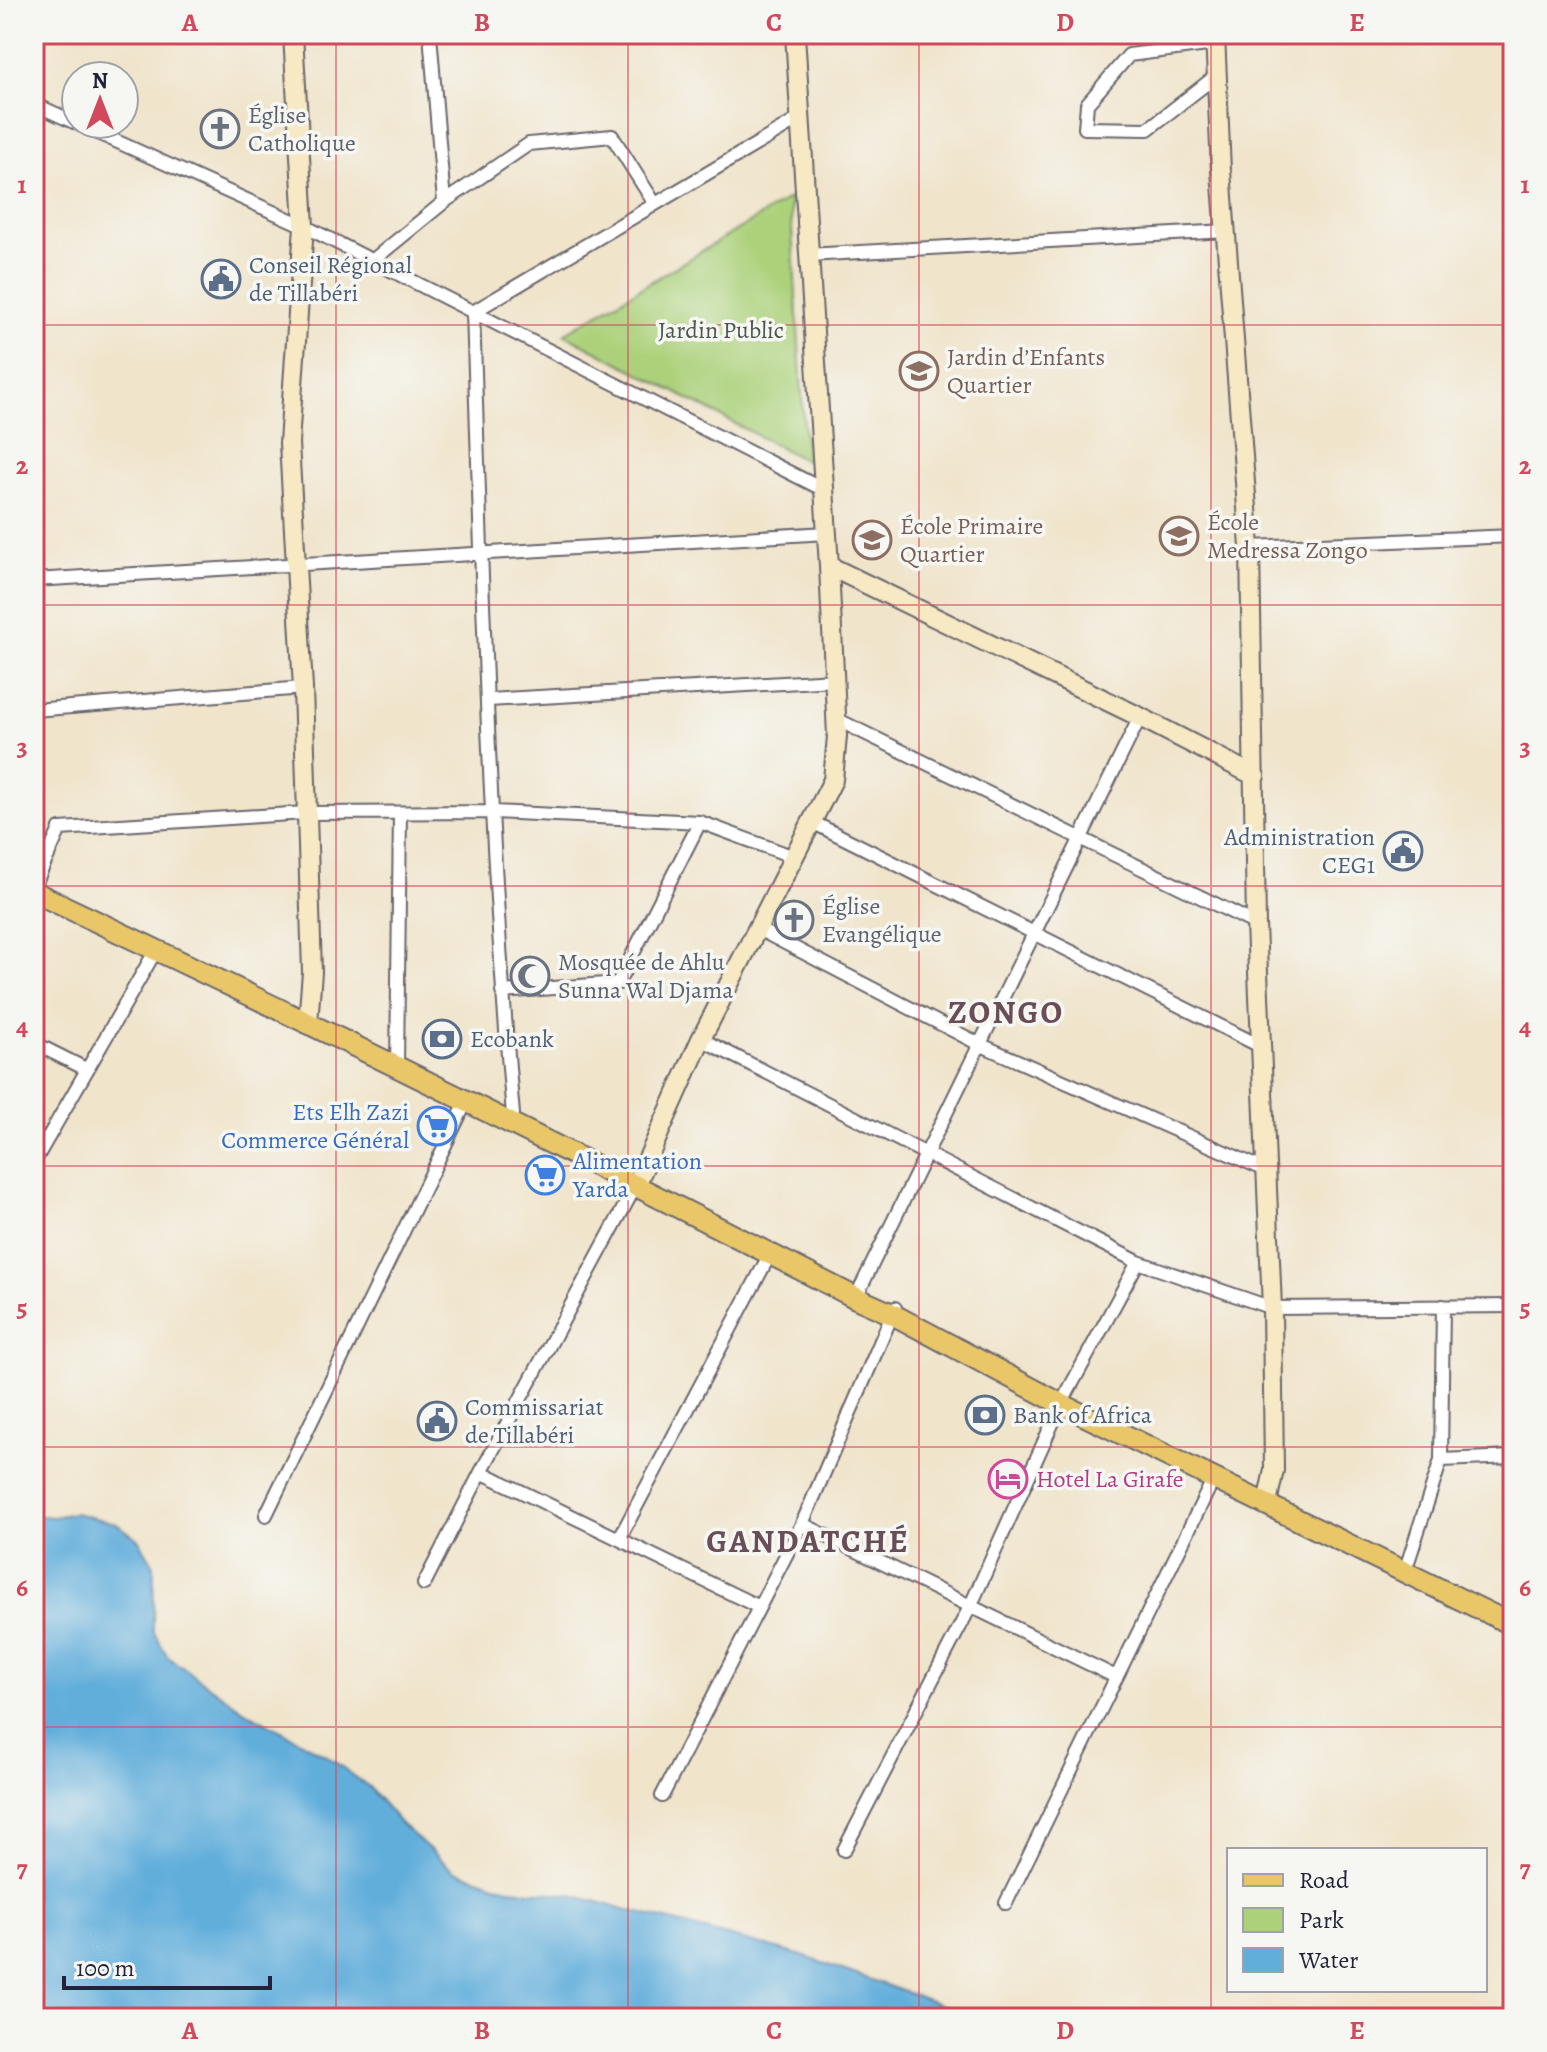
<svg xmlns="http://www.w3.org/2000/svg" width="1547" height="2052" font-family="Alegreya,serif">
  <rect width="100%" height="100%" fill="#f6f6f2"/>
  <filter id="ink" filterUnits="userSpaceOnUse"><feTurbulence type="fractalNoise" baseFrequency=".0125" numOctaves="2"/><feDisplacementMap in="SourceGraphic" scale="16" xChannelSelector="R" yChannelSelector="G"/><feConvolveMatrix kernelMatrix="1 2 1 2 8 2 1 2 1" color-interpolation-filters="sRGB"/></filter>
  <filter id="wash" filterUnits="userSpaceOnUse"><feTurbulence type="fractalNoise" baseFrequency=".006" numOctaves="4" result="noise"/><feDisplacementMap in="SourceGraphic" scale="32" xChannelSelector="R" yChannelSelector="G"/><feGaussianBlur stdDeviation="1.8" result="paint"/><feColorMatrix in="noise" values="0 0 0 0 0 0 0 0 0 0 0 0 0 0 0 0 0 1.4 0 .05"/><feComposite in="paint" operator="in"/></filter>
  <g filter="url(#wash)">
    <rect width="100%" height="100%" fill="#f0e4cb"/>
    <!-- green -->
    <path fill="#acd17a" stroke="#677a5a" stroke-width="2" d="M 790,198 L 806,461 L 564,334 Z"/>
    <!-- water -->
    <path fill="#62aedb" stroke="#42688b" stroke-width="2" d="M 74,1513 L 116,1523 L 139,1540 L 154,1565 L 153,1631 L 168,1657 L 245,1711 L 327,1756 L 369,1787 L 400,1823 L 453,1870 L 511,1889 L 571,1895 L 800,1955 L 959,2011 L 1003,2018 L 34,2018 L 34,1515 L 53,1517 Z"/>
  </g>
  <g filter="url(#ink)">
    <g fill="none" stroke-linecap="round" stroke-linejoin="round">
      <!-- street casing -->
      <g stroke="#6a666d" stroke-width="16">
        <path id="street" d="M 430,34 L 444,202
          M 1215,44 L 1129,55 L 1087,104 L 1085,128 L 1148,129 L 1216,76
          M 34,104 L 76,123
          M 78,124 L 304,226 L 824,490
          M 808,255 L 1226,231
          M 372,261 L 444,202 L 529,144 L 612,136 L 655,204
          M 1250,547 L 1513,536
          M 34,580 L 827,533
          M 488,700 L 835,680
          M 34,710 L 303,688
          M 836,719 L 1256,924
          M 812,822 L 1262,1047
          M 36,882 L 60,829 L 305,813 L 494,812 L 700,822 L 794,857
          M 758,929 L 979,1044 L 1268,1171
          M 502,992 L 618,983 L 700,822
          M 701,1039 L 1138,1262 L 1272,1308 L 1513,1306
          M 34,1043 L 86,1069
          M 397,1067 L 400,813
          M 513,1114 C 489,848 482,579 473,312 L 799,119
          M 34,1162 L 156,950
          M 860,1289 L 1140,717
          M 1441,1460 L 1513,1457
          M 481,1472 L 759,1607
          M 266,1515 L 466,1102
          M 802,1524 L 1116,1677
          M 619,1539 L 770,1254
          M 1408,1562 L 1441,1460 L 1443,1306
          M 424,1584 L 481,1472 L 636,1185
          M 662,1796 L 802,1524 L 895,1308
          M 844,1850 L 970,1607 L 1061,1404 L 1138,1262
          M 1006,1903 L 1214,1478"/>
      </g>
      <!-- secondary casing -->
      <g stroke="#6a666d" stroke-width="22">
        <path id="secondary" d="M 293,34 L 304,226 L 289,443 L 303,688 L 312,972 L 308,1023
          M 1215,34 L 1221,171 L 1250,547 L 1256,924 L 1272,1308 L 1274,1470 L 1267,1503
          M 829,566 L 1140,717 L 1255,776
          M 636,1185 L 701,1039 L 833,780 L 837,736 L 829,566 L 795,34"/>
      </g>
      <!-- primary casing -->
      <g stroke="#6a666d" stroke-width="24">
        <path id="primary" d="M 34,892 C 310,1022 584,1158 856,1298 L 892,1314 L 1061,1404 L 1513,1625"/>
      </g>
      <!-- street -->
      <use href="#street" stroke="#fff" stroke-width="12"/>
      <!-- secondary -->
      <use href="#secondary" stroke="#f6e9c3" stroke-width="18"/>
      <!-- primary -->
      <use href="#primary" stroke="#e9c769" stroke-width="20"/>
    </g>
  </g>
  <!-- grid -->
  <path fill="none" stroke="#d1495b" stroke-width="2" stroke-opacity="0.55" d="M 336,34 L 336,2018M 628,34 L 628,2018M 919,34 L 919,2018M 1211,34 L 1211,2018M 34,325 L 1513,325M 34,605 L 1513,605M 34,886 L 1513,886M 34,1166 L 1513,1166M 34,1447 L 1513,1447M 34,1727 L 1513,1727"/>
  <!-- icons -->
  <defs>
    <g id="church-ring" transform="scale(2)"><circle r="9.5" fill="#f6f6f2" stroke="#6b7280" stroke-width="1.5"/><path d="M-1.2-6h2.4v3.5h3.3v2.4h-3.3V6h-2.4V-.1h-3.3v-2.4h3.3Z" fill="#6b7280"/></g>
    <g id="civic-ring" transform="scale(2)"><circle r="9.5" fill="#f6f6f2" stroke="#5c6f8a" stroke-width="1.5"/><path d="M-.6-6.5H3V-4.5H.6V-3L4-1V1h2V6H-6V1h2V-1L-.6-3ZM-1.2 2.5V6h2.4V2.5Z" fill="#5c6f8a"/></g>
    <g id="school-ring" transform="scale(2)"><circle r="9.5" fill="#f6f6f2" stroke="#8d6e63" stroke-width="1.5"/><path d="M0-5L7-2L0 1L-7-2ZM-4 1L0 2.5L4 1V4Q0 6-4 4Z" fill="#8d6e63"/></g>
    <g id="mosque-ring" transform="scale(2)"><circle r="9.5" fill="#f6f6f2" stroke="#6b7280" stroke-width="1.5"/><path d="M3.5-4.9A6 6 0 1 0 3.5 4.9A5 5 0 1 1 3.5-4.9Z" fill="#6b7280"/></g>
    <g id="bank-ring" transform="scale(2)"><circle r="9.5" fill="#f6f6f2" stroke="#5c6f8a" stroke-width="1.5"/><path d="M-6-4H6V4H-6ZM0-2.3a2.3 2.3 0 1 0 0 4.6a2.3 2.3 0 1 0 0-4.6Z" fill="#5c6f8a"/></g>
    <g id="supermarket-ring" transform="scale(2)"><circle r="9.5" fill="#f6f6f2" stroke="#3f7fe0" stroke-width="1.5"/><path d="M-6-5.5h2.5l.6 2H6L4.5 2H-2.5L-4.4-4H-6ZM-1.5 3.2a1.3 1.3 0 1 0 .1 0ZM3 3.2a1.3 1.3 0 1 0 .1 0Z" fill="#3f7fe0"/></g>
    <g id="hotel-ring" transform="scale(2)"><circle r="9.5" fill="#f6f6f2" stroke="#d1479c" stroke-width="1.5"/><path d="M-6-4.5h1.5V1H6V5H4.5V3h-9V5H-6ZM-4 0a1.8 1.8 0 1 1 3.6 0ZM.5 0V-2.5h3Q6-2.5 6 0Z" fill="#d1479c"/></g>
  </defs>
  <g fill-rule="evenodd">
    <use href="#church-ring" x="220" y="129"/>
    <use href="#civic-ring" x="221" y="279"/>
    <use href="#school-ring" x="919" y="371"/>
    <use href="#school-ring" x="1179" y="536"/>
    <use href="#school-ring" x="872" y="540"/>
    <use href="#civic-ring" x="1403" y="851"/>
    <use href="#church-ring" x="794" y="920"/>
    <use href="#mosque-ring" x="530" y="976"/>
    <use href="#bank-ring" x="442" y="1039"/>
    <use href="#supermarket-ring" x="437" y="1126"/>
    <use href="#supermarket-ring" x="545" y="1175"/>
    <use href="#bank-ring" x="985" y="1415"/>
    <use href="#civic-ring" x="437" y="1421"/>
    <use href="#hotel-ring" x="1008" y="1479"/>
  </g>
  <g text-anchor="middle" dominant-baseline="central" stroke-width="7" stroke-linejoin="round" paint-order="stroke">
    <!-- worship labels -->
    <g font-size="24" fill="#5b616d" stroke="#f6f6f2" text-anchor="start">
      <text x="248" y="115">Église<tspan x="248" dy="28">Catholique</tspan></text>
      <text x="822" y="906">Église<tspan x="822" dy="28">Evangélique</tspan></text>
      <text x="558" y="962">Mosquée de Ahlu<tspan x="558" dy="28">Sunna Wal Djama</tspan></text>
    </g>
    <!-- service labels -->
    <g font-size="24" fill="#4e5e75" stroke="#f6f6f2" text-anchor="start">
      <text x="249" y="265">Conseil Régional<tspan x="249" dy="28">de Tillabéri</tspan></text>
      <text x="1375" y="837" text-anchor="end">Administration<tspan x="1375" dy="28">CEG1</tspan></text>
      <text x="470" y="1039">Ecobank</text>
      <text x="465" y="1407">Commissariat<tspan x="465" dy="28">de Tillabéri</tspan></text>
      <text x="1013" y="1415">Bank of Africa</text>
    </g>
    <!-- park labels -->
    <g font-size="24" fill="#4b574e" stroke="#f6f6f2">
      <text x="721" y="330">Jardin Public</text>
    </g>
    <!-- education labels -->
    <g font-size="24" fill="#785e54" stroke="#f6f6f2" text-anchor="start">
      <text x="947" y="357">Jardin d’Enfants<tspan x="947" dy="28">Quartier</tspan></text>
      <text x="1207" y="522">École<tspan x="1207" dy="28">Medressa Zongo</tspan></text>
      <text x="900" y="526">École Primaire<tspan x="900" dy="28">Quartier</tspan></text>
    </g>
    <!-- shop labels -->
    <g font-size="24" fill="#366cbe" stroke="#f6f6f2" text-anchor="end">
      <text x="409" y="1112">Ets Elh Zazi<tspan x="409" dy="28">Commerce Général</tspan></text>
      <text x="573" y="1161" text-anchor="start">Alimentation<tspan x="573" dy="28">Yarda</tspan></text>
    </g>
    <!-- hotel labels -->
    <g font-size="24" fill="#b23c85" stroke="#f6f6f2" text-anchor="start">
      <text x="1036" y="1479">Hotel La Girafe</text>
    </g>
    <!-- district labels -->
    <g font-size="32" font-weight="bold" letter-spacing="2" fill="#694e57" stroke="#f6f6f2">
      <text x="1006" y="1012">ZONGO</text>
      <text x="808" y="1541">GANDATCHÉ</text>
    </g>
  </g>
  <!-- margin -->
  <rect width="1547" height="2052" fill="none" stroke="#f6f6f2" stroke-width="88"/>
  <!-- legend -->
  <rect x="1227" y="1848" width="260" height="144" fill="#f6f6f2" stroke="#a1a1a9" stroke-width="2"/>
  <rect x="1243" y="1874" width="40" height="12" fill="#e9c769" stroke="#a1a1a9" stroke-width="2"/>
  <text x="1299" y="1888" font-size="24" fill="#22223b">Road</text>
  <rect x="1243" y="1908" width="40" height="24" fill="#acd17a" stroke="#a1a1a9" stroke-width="2"/>
  <text x="1299" y="1928" font-size="24" fill="#22223b">Park</text>
  <rect x="1243" y="1948" width="40" height="24" fill="#62aedb" stroke="#a1a1a9" stroke-width="2"/>
  <text x="1299" y="1968" font-size="24" fill="#22223b">Water</text>
  <!-- north arrow -->
  <g transform="translate(100 100)"><circle r="38" fill="#f6f6f2" stroke="#a1a1a9" stroke-width="2"/>
  <path d="M0-6L14 30L0 20L-14 30Z" fill="#d1495b"/>
  <text y="-12" font-size="22" font-weight="bold" text-anchor="middle" fill="#22223b">N</text>
  </g>
  <!-- scale -->
  <path d="M64 1976v12h206v-12" fill="none" stroke="#22223b" stroke-width="4"/>
  <text x="76" y="1976" font-size="24" fill="#22223b" stroke="#f6f6f2" stroke-width="6" paint-order="stroke">100 m</text>
  <rect x="44" y="44" width="1459" height="1964" fill="none" stroke="#d1495b" stroke-width="3"/>
  <g font-size="26" text-anchor="middle" font-weight="bold" fill="#d1495b">
    <text x="190" y="31">A</text>
    <text x="482" y="31">B</text>
    <text x="774" y="31">C</text>
    <text x="1065" y="31">D</text>
    <text x="1357" y="31">E</text>
    <text x="22" y="193">1</text>
    <text x="1525" y="193">1</text>
    <text x="22" y="474">2</text>
    <text x="1525" y="474">2</text>
    <text x="22" y="755">3</text>
    <text x="1525" y="755">3</text>
    <text x="22" y="1035">4</text>
    <text x="1525" y="1035">4</text>
    <text x="22" y="1316">5</text>
    <text x="1525" y="1316">5</text>
    <text x="22" y="1596">6</text>
    <text x="1525" y="1596">6</text>
    <text x="22" y="1877">7</text>
    <text x="1525" y="1877">7</text>
    <text x="190" y="2039">A</text>
    <text x="482" y="2039">B</text>
    <text x="774" y="2039">C</text>
    <text x="1065" y="2039">D</text>
    <text x="1357" y="2039">E</text>
  </g>
</svg>
